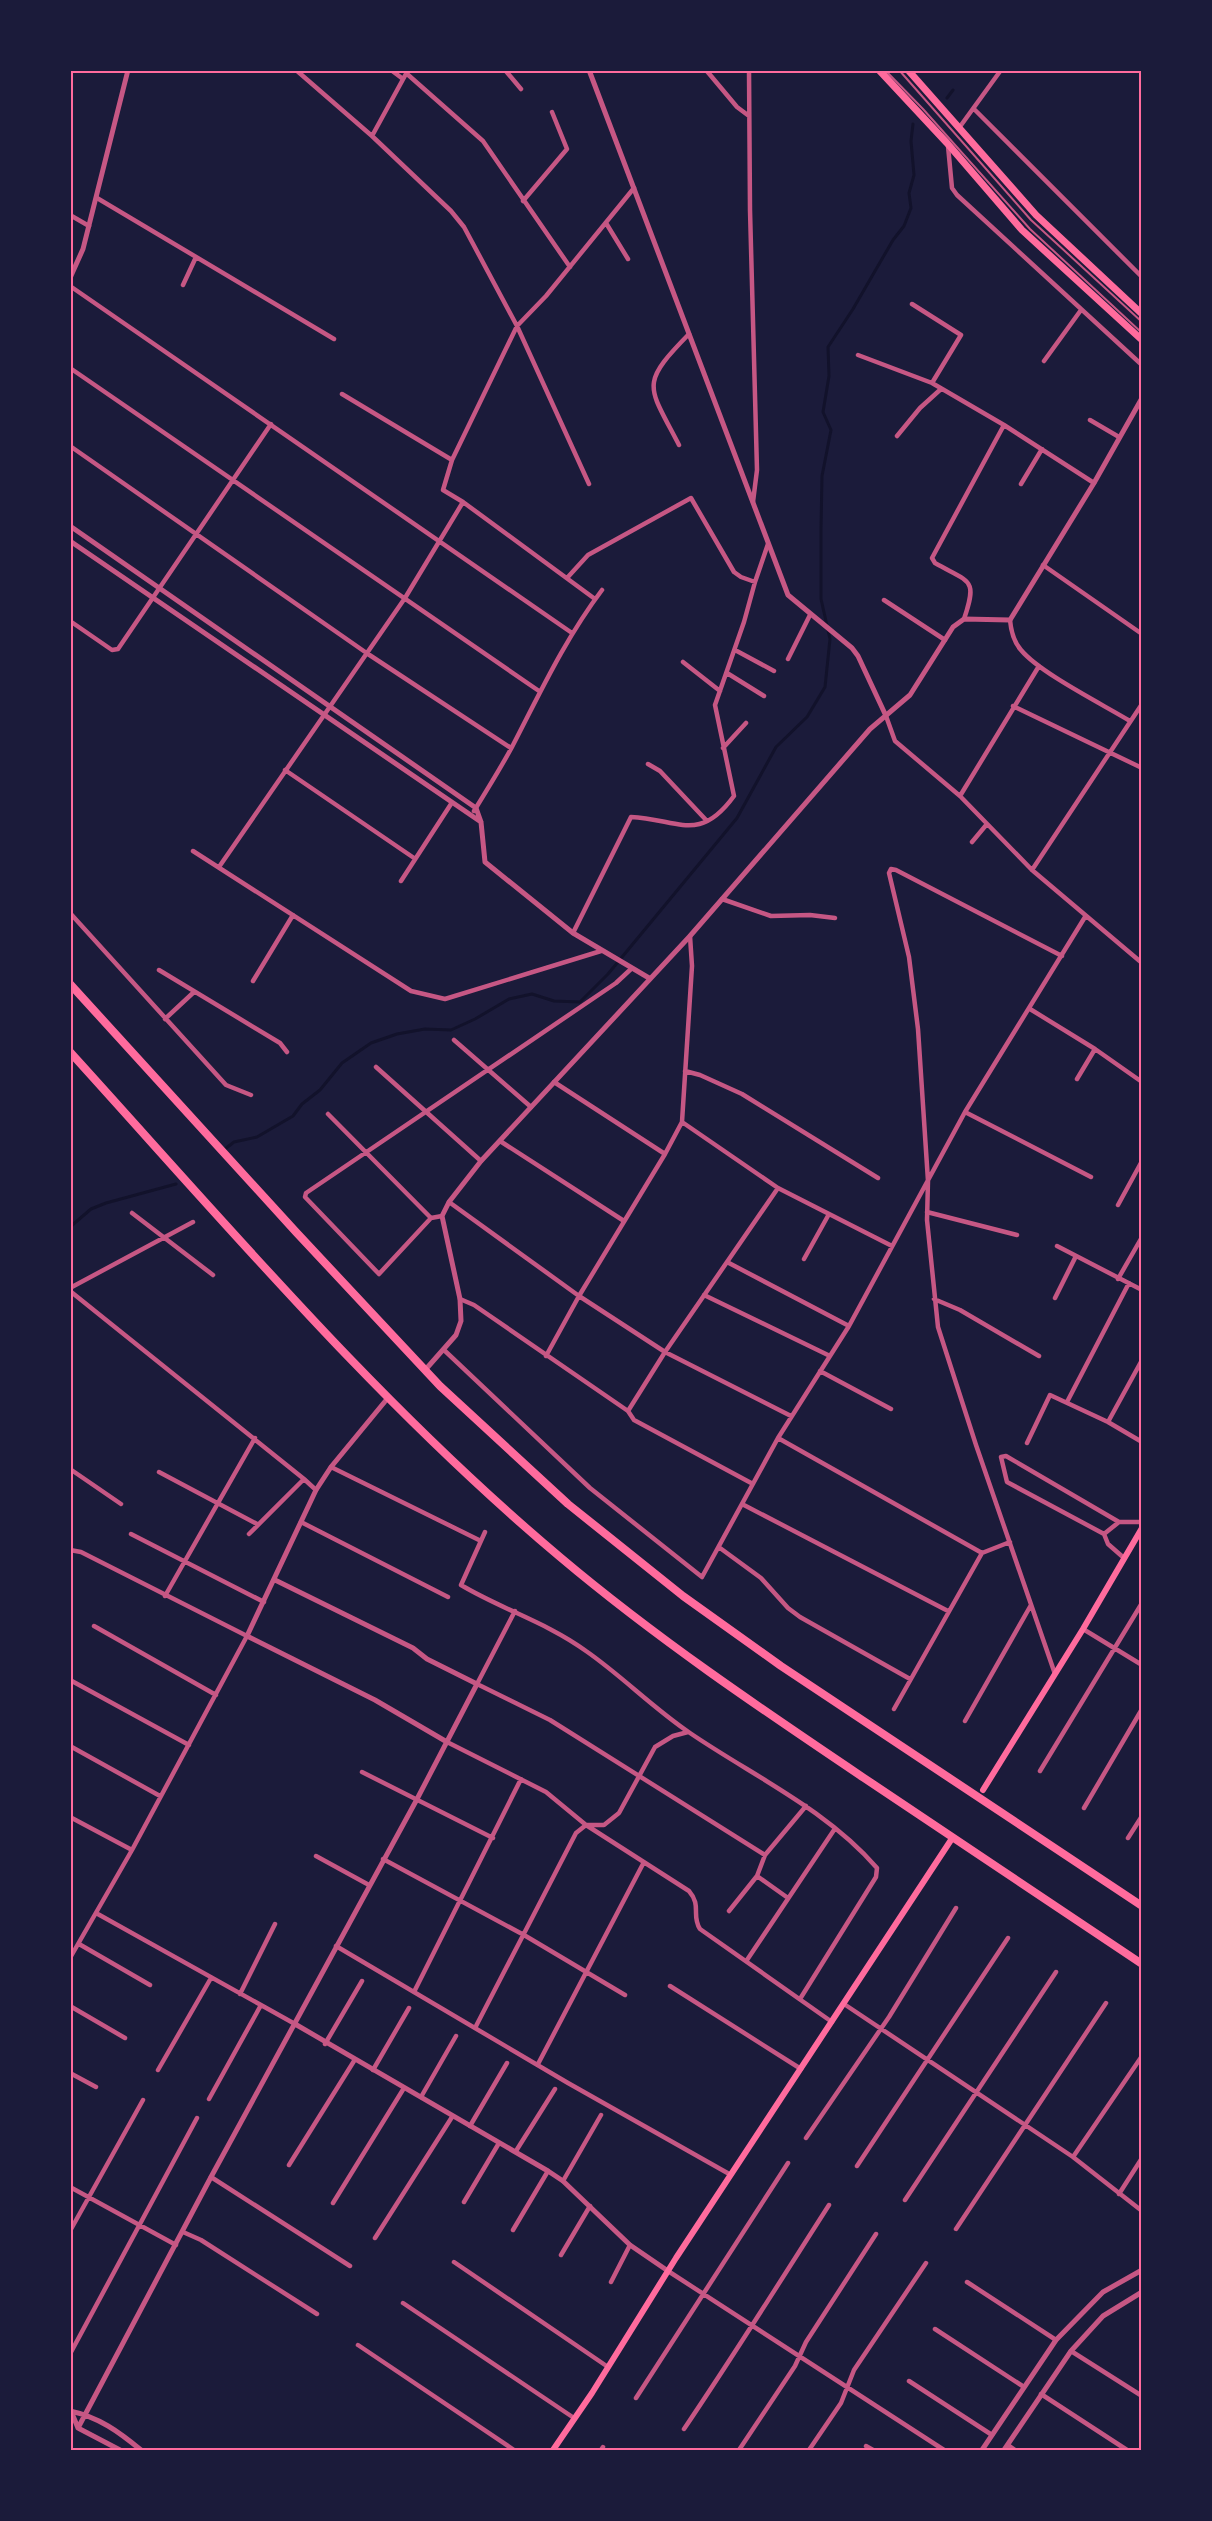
<svg xmlns="http://www.w3.org/2000/svg" width="1212" height="2521" font-family="Lato,sans-serif">
  <rect width="100%" height="100%" fill="#1b1b3a"/>
  <g fill="none" stroke-linecap="round" stroke-linejoin="round">
    <!-- stream -->
    <path stroke="#12122b" stroke-width="3" d="M 947,98 L 953,90
      M 225,1149 L 234,1142 L 257,1137 L 293,1116 L 302,1104 L 320,1090 L 342,1063 L 371,1043 L 397,1034 L 425,1029 L 451,1030 L 475,1019 L 509,999 L 532,994 L 554,1001 L 580,1002 L 608,974 L 723,835 L 737,818 L 776,747 L 807,717 L 825,687 L 830,639 L 821,599 L 821,529 L 822,476 L 831,430 L 823,412 L 829,376 L 828,347 L 853,309 L 893,240 L 904,226 L 911,208 L 909,193 L 914,175 L 911,141 L 913,124
      M 70,1227 L 91,1209 L 106,1203 L 176,1184"/>
    <!-- service -->
    <path stroke="#c65784" stroke-width="2" d="M 885,70 L 923,109 L 1030,229 L 1142,333
      M 899,70 L 1031,220 L 1142,322"/>
    <!-- minor -->
    <path stroke="#c65784" stroke-width="4.5" d="M 296,70 L 372,136 L 451,211 L 464,227 L 517,326 L 589,484
      M 391,70 L 403,79
      M 505,70 L 521,89
      M 706,70 L 737,107 L 749,116
      M 749,70 L 750,210 L 757,470 L 753,502
      M 406,73 L 483,141 L 570,267
      M 974,109 L 1142,277
      M 959,128 L 1001,70
      M 372,136 L 407,72
      M 948,146 L 952,188 L 957,195 L 1142,365
      M 97,198 L 334,339
      M 523,201 L 567,149 L 552,112
      M 70,215 L 89,226
      M 606,223 L 628,259
      M 183,285 L 196,257
      M 70,286 L 572,633
      M 912,304 L 961,335 L 932,383
      M 858,355 L 932,383 L 1004,425 L 1094,483
      M 1044,361 L 1081,310
      M 70,368 L 539,691
      M 342,394 L 452,460
      M 1090,420 L 1119,437
      M 897,436 L 920,408 L 941,389
      M 679,445 C 648,385 639,385 689,334
      M 70,446 L 368,654 L 511,748
      M 1021,484 L 1042,449
      M 1043,565 L 1142,634
      M 567,578 L 588,555 L 691,498 L 734,572 L 741,577 L 755,582
      M 595,599 L 463,502 L 443,490 L 452,460 L 517,326 L 546,296 L 634,188
      M 884,600 L 945,640
      M 964,619 C 978,578 970,583 935,563 L 932,558 L 1004,425
      M 1010,620 C 1011,631 1013,641 1021,650 C 1040,673 1102,704 1130,721
      M 70,621 L 112,650 L 118,649 L 271,424
      M 735,650 L 774,671
      M 788,659 L 810,615
      M 683,662 L 720,691
      M 727,673 L 764,696
      M 1013,706 L 1142,768
      M 886,716 L 895,741 L 960,796 L 1032,870 L 1142,963
      M 723,748 L 746,723
      M 648,764 L 660,771 L 707,821
      M 285,770 L 414,858
      M 960,796 L 1039,666
      M 474,811 C 487,790 500,769 512,747 C 540,693 565,639 602,590
      M 972,842 L 987,824
      M 193,851 L 411,991 L 445,999 L 601,951
      M 219,867 L 405,598 L 463,502
      M 1032,870 L 1142,704
      M 401,881 L 451,804
      M 722,899 L 771,916 L 810,915 L 835,918
      M 70,913 L 226,1085 L 251,1095
      M 573,933 L 631,817 C 678,819 699,844 734,796 L 715,705 L 744,622 L 755,582 L 768,544
      M 159,970 L 280,1043 L 287,1052
      M 253,981 L 293,915
      M 1030,1009 L 1095,1049 L 1142,1082
      M 165,1019 L 194,992
      M 454,1040 L 531,1107
      M 376,1067 L 481,1161
      M 685,1071 L 700,1075 L 742,1094 L 878,1178
      M 1077,1079 L 1095,1049
      M 554,1082 L 665,1154
      M 965,1112 L 1091,1177
      M 328,1114 L 431,1218
      M 682,1122 L 778,1188 L 892,1246
      M 500,1141 L 624,1221
      M 449,1202 L 579,1296 L 665,1352 L 791,1416
      M 1118,1205 L 1142,1161
      M 927,1212 L 1017,1235
      M 132,1213 L 213,1275
      M 442,1216 L 431,1218 L 379,1274 L 305,1197 L 306,1193 L 616,983 L 631,969
      M 1057,1246 L 1142,1290
      M 804,1259 L 829,1214
      M 727,1262 L 849,1326
      M 1118,1279 L 1142,1237
      M 70,1288 L 193,1222
      M 70,1291 L 304,1479
      M 704,1295 L 830,1356
      M 1055,1298 L 1076,1256
      M 460,1299 L 474,1305 L 628,1411 L 634,1420 L 753,1484
      M 934,1299 L 960,1310 L 1039,1356
      M 444,1350 L 590,1488 L 702,1577 L 778,1438 L 849,1326 L 965,1112 L 1085,917
      M 546,1356 L 579,1296 L 665,1154 L 682,1122 L 692,966 L 690,936
      M 820,1371 L 891,1409
      M 1067,1402 L 1129,1283
      M 628,1411 L 665,1352 L 778,1188
      M 1108,1422 L 1142,1360
      M 778,1438 L 982,1553
      M 1027,1443 L 1050,1395 L 1108,1422 L 1142,1442
      M 331,1467 L 481,1541
      M 70,1469 L 121,1504
      M 159,1472 L 257,1524
      M 742,1504 L 948,1611
      M 301,1522 L 448,1597
      M 485,1532 L 461,1585 C 501,1609 548,1623 586,1651 C 622,1676 653,1708 690,1733 C 753,1776 826,1809 877,1868 L 876,1877 L 800,1999
      M 131,1534 L 264,1602
      M 249,1534 L 304,1479 L 316,1490
      M 1104,1534 L 1119,1522
      M 720,1548 L 761,1578 L 788,1608 L 800,1617 L 910,1679
      M 70,1550 L 81,1552 L 247,1636 L 132,1850 L 70,1958
      M 1124,1558 L 1108,1544 L 1104,1534 L 1007,1482 L 1001,1457 L 1006,1456 L 1119,1522 L 1142,1522
      M 165,1596 L 255,1438
      M 515,1611 L 477,1684 L 550,1720 L 765,1855
      M 94,1626 L 216,1695
      M 1083,1629 L 1142,1665
      M 1055,1674 L 976,1445 L 938,1327 L 927,1220 L 928,1181 L 918,1029 L 909,957 L 889,873 L 891,869 L 896,870 L 1062,956
      M 70,1680 L 189,1745
      M 894,1709 L 982,1553 L 1010,1542
      M 965,1721 L 1031,1605
      M 447,1742 L 546,1792 L 586,1825 L 689,1891 C 702,1906 691,1915 700,1929 L 832,2022
      M 70,1746 L 160,1796
      M 1040,1771 L 1142,1603
      M 362,1772 L 493,1838
      M 1084,1808 L 1142,1709
      M 70,1817 L 132,1850
      M 1128,1838 L 1142,1816
      M 316,1856 L 369,1885
      M 383,1859 L 524,1935 L 625,1995
      M 757,1876 L 788,1898
      M 729,1911 L 757,1876 L 765,1855 L 806,1806
      M 96,1913 L 295,2024
      M 79,1944 L 150,1985
      M 336,1946 L 568,2083 L 731,2175
      M 747,1960 L 834,1830
      M 670,1986 L 801,2069
      M 414,1992 L 521,1779
      M 240,1994 L 275,1924
      M 844,2004 L 1073,2157 L 1142,2211
      M 70,2006 L 125,2038
      M 475,2028 L 576,1833 L 586,1825 L 604,1825 L 619,1813 L 655,1747 L 673,1736 L 688,1732
      M 325,2044 L 362,1981
      M 538,2064 L 644,1862
      M 158,2070 L 211,1978
      M 373,2070 L 409,2008
      M 70,2073 L 96,2087
      M 421,2097 L 456,2036
      M 209,2099 L 261,2005
      M 470,2126 L 507,2063
      M 806,2138 L 889,2017 L 956,1908
      M 516,2151 L 555,2089
      M 1073,2157 L 1142,2056
      M 289,2165 L 354,2061
      M 857,2166 L 1008,1938
      M 211,2177 L 350,2266
      M 563,2181 L 601,2115
      M 70,2187 L 176,2245
      M 1119,2194 L 1142,2158
      M 905,2200 L 1056,1972
      M 464,2202 L 499,2143
      M 333,2203 L 404,2088
      M 956,2229 L 1106,2003
      M 513,2230 L 548,2171
      M 70,2231 L 143,2100
      M 183,2232 L 201,2240 L 317,2314
      M 375,2238 L 452,2117
      M 561,2255 L 590,2206
      M 454,2262 L 608,2367
      M 668,2271 L 944,2450
      M 611,2282 L 630,2245
      M 967,2282 L 1056,2340
      M 403,2303 L 574,2418
      M 935,2329 L 1024,2387
      M 358,2345 L 514,2450
      M 1071,2351 L 1142,2396
      M 70,2354 L 197,2118
      M 909,2381 L 992,2435
      M 1041,2394 L 1127,2450
      M 636,2398 L 788,2163
      M 684,2429 C 734,2355 781,2280 829,2205
      M 1008,2445 L 1015,2450
      M 866,2446 L 873,2450
      M 601,2450 L 603,2447
      M 739,2450 L 795,2366 L 806,2342 L 876,2234
      M 809,2450 L 841,2403 L 854,2370 L 926,2263"/>
    <!-- tertiary -->
    <path stroke="#c65784" stroke-width="5" d="M 589,70 L 788,595 L 852,648 L 858,656 L 886,716
      M 70,278 L 83,249 L 128,70
      M 70,526 L 476,808 L 481,822 L 485,862 L 573,933 L 649,978
      M 70,541 L 481,822
      M 426,1369 L 456,1335 L 461,1321 L 460,1299 L 442,1216 L 449,1202 L 481,1161 L 690,936 L 870,729 L 910,695 L 953,627 L 964,619 L 1010,620 L 1094,483 L 1142,398
      M 387,1399 L 331,1467 L 316,1490 L 247,1636 L 375,1700 L 447,1742
      M 295,2024 L 548,2171 L 563,2181 L 630,2245 L 668,2271
      M 70,2411 C 99,2417 119,2432 141,2450
      M 71,2411 L 78,2428 L 120,2450
      M 78,2428 L 211,2177 L 416,1801 L 477,1684 L 427,1659 L 413,1648 L 275,1580
      M 982,2450 L 1056,2340 L 1103,2292 L 1142,2270
      M 1004,2450 L 1071,2351 L 1103,2316 L 1142,2292"/>
    <!-- secondary -->
    <path stroke="#ff6b9d" stroke-width="6" d="M 983,1790 L 1083,1629 L 1142,1528
      M 553,2450 L 592,2393 L 676,2258 L 951,1840"/>
    <!-- primary -->
    <path stroke="#ff6b9d" stroke-width="7" d="M 879,70 L 947,143 L 1022,230 L 1142,340
      M 908,70 L 1036,215 L 1142,314"/>
    <!-- motorway -->
    <path stroke="#ff6b9d" stroke-width="8" d="M 70,984 L 296,1232 L 440,1386 L 568,1504 L 683,1596 L 781,1666 L 1142,1906
      M 70,1052 C 228,1226 380,1406 560,1557 C 656,1638 760,1708 864,1778 C 957,1840 1049,1902 1142,1964"/>
  </g>
  <!-- border -->
  <rect width="1212" height="2521" fill="none" stroke="#1b1b3a" stroke-width="144"/>
  <rect x="72" y="72" width="1068" height="2377" fill="none" stroke="#ff6b9d" stroke-width="2"/>
</svg>
